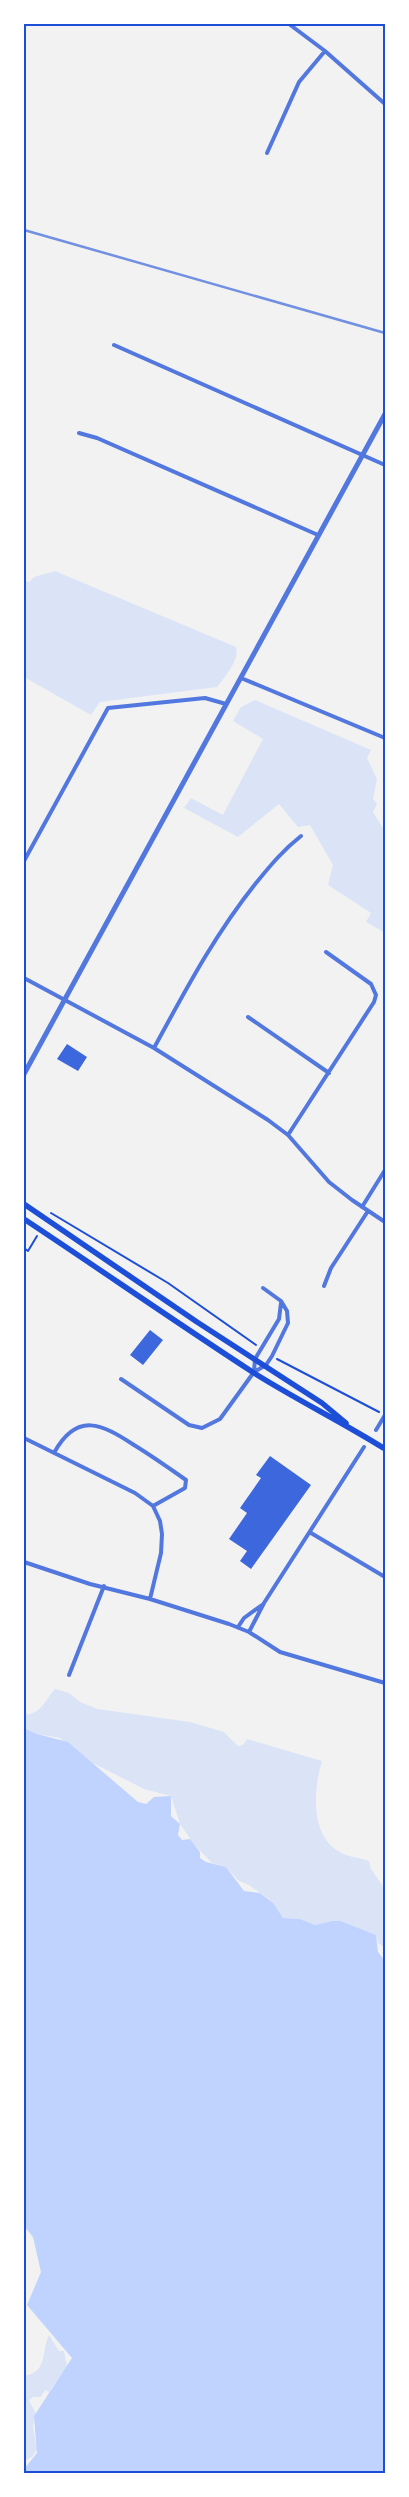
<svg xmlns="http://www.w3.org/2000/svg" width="409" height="2497" font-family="'Nunito Sans',sans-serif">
  <rect width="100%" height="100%" fill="#f2f2f2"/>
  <!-- green -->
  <path fill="#dbe4f7" d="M 55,571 L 236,647 C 240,660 225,677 217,687 L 100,702 L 91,715 L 24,677 L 24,580 L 29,582 L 34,577 Z
    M 255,700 L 371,750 L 367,758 L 377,779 L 373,799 L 377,804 L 373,812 L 385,831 L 385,933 L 366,922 L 371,913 L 328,885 L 333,865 L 310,825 L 298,827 L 279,804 L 238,837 L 184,808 L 191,798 L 223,815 L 263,739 L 233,721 L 241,707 Z
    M 55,1689 L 69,1693 L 80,1702 L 98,1709 L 190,1722 L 224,1732 L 238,1746 L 243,1745 L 247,1739 L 322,1761 C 313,1791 309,1841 346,1855 C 354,1858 362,1858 369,1861 L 371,1869 L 385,1889 L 385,1948 L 378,1943 L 376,1935 L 332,1921 L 315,1925 L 300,1919 L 283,1918 L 269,1899 L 249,1885 L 239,1881 L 226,1867 L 212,1863 L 193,1843 L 180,1824 L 171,1796 L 144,1789 L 91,1762 L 60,1738 L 37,1734 L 24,1728 L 24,1714 C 40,1716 45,1700 55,1689 Z
    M 49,2335 L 59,2351 L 64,2351 L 67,2366 L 49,2392 L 45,2390 L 41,2397 L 33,2397 L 29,2400 L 36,2414 L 33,2426 L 37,2450 L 32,2457 L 24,2461 L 24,2376 C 48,2372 41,2352 49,2335 Z"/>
  <!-- water -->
  <path fill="#bfd3fe" d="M 24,1728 L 37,1734 L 68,1742 L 138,1802 L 146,1804 L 154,1797 L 171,1796 L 171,1816 L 180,1824 L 178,1835 L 182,1840 L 190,1839 L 200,1852 L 200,1858 L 206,1862 L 226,1867 L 244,1891 L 260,1893 L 273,1903 L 283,1918 L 300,1919 L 315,1925 L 332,1921 L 340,1921 L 376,1935 L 378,1952 L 385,1961 L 385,2473 L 24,2473 L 24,2469 L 37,2453 L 34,2416 L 72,2358 L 27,2305 L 41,2272 L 33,2237 L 24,2226 Z"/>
  <!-- building -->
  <path fill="#3d67dc" d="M 67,1044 L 87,1057 L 78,1071 L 57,1059 Z
    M 150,1330 L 163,1340 L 143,1365 L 130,1355 Z
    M 270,1456 L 311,1485 L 251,1569 L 240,1561 L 247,1551 L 229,1539 L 247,1513 L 240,1508 L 261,1478 L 256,1475 Z"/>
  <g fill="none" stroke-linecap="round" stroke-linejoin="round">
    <!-- path -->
    <path stroke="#1d4ed8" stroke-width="2" d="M 51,1213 L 168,1283 L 256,1345
      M 24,1248 L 28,1251 L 37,1236
      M 277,1359 L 379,1412"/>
    <!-- minor -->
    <path stroke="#5277de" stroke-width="4" d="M 289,24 L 325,51 L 385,104
      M 267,153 L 299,82 L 325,51
      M 114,345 L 385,465
      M 79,433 L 97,438 L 318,535
      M 241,678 L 385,738
      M 24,861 L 108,708 L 205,698 L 226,704
      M 24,978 L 154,1048 L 268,1120 L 288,1135 L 329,1182 L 352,1200 L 385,1222
      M 248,1017 L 329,1073
      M 154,1048 C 185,991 215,934 256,883 C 270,866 283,850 301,836
      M 288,1135 L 374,1002 L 376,995 L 371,984 L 326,952
      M 362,1207 L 385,1170
      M 324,1286 L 331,1268 L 368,1211
      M 254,1372 L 255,1359 L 279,1319 L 281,1303
      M 121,1379 L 189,1425 L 202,1428 L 220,1419 L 254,1372 L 266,1365 L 272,1356 L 288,1323 L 287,1311 L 281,1301 L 263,1288
      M 376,1430 L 385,1415
      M 24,1438 L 135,1493 L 153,1506 L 160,1521 L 162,1534 L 161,1553 L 150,1599
      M 54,1453 C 77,1411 102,1424 134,1445 C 152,1456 169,1468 186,1480 L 185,1488 L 153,1506
      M 311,1533 L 385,1577
      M 24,1562 L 90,1584 L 150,1599 L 229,1624 L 249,1632 L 280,1652 L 385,1683
      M 238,1627 L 244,1618 L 262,1605
      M 249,1632 L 264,1603 L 364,1447
      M 69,1675 L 104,1586"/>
    <!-- tertiary -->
    <path stroke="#5277de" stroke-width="5" d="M 24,1074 L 385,414"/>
    <!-- secondary -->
    <path stroke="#1d4ed8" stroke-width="5.5" d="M 24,1204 L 197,1322 L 322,1403 L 346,1423
      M 24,1219 C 101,1270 177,1323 254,1373 C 297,1400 342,1422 385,1449"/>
    <!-- rail -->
    <path stroke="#7290e2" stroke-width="2.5" d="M 24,230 L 385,333"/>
  </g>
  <!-- border -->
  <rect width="409" height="2497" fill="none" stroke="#ffffff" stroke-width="50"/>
  <rect x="25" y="25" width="359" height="2447" fill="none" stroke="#1d4ed8" stroke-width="2"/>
</svg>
